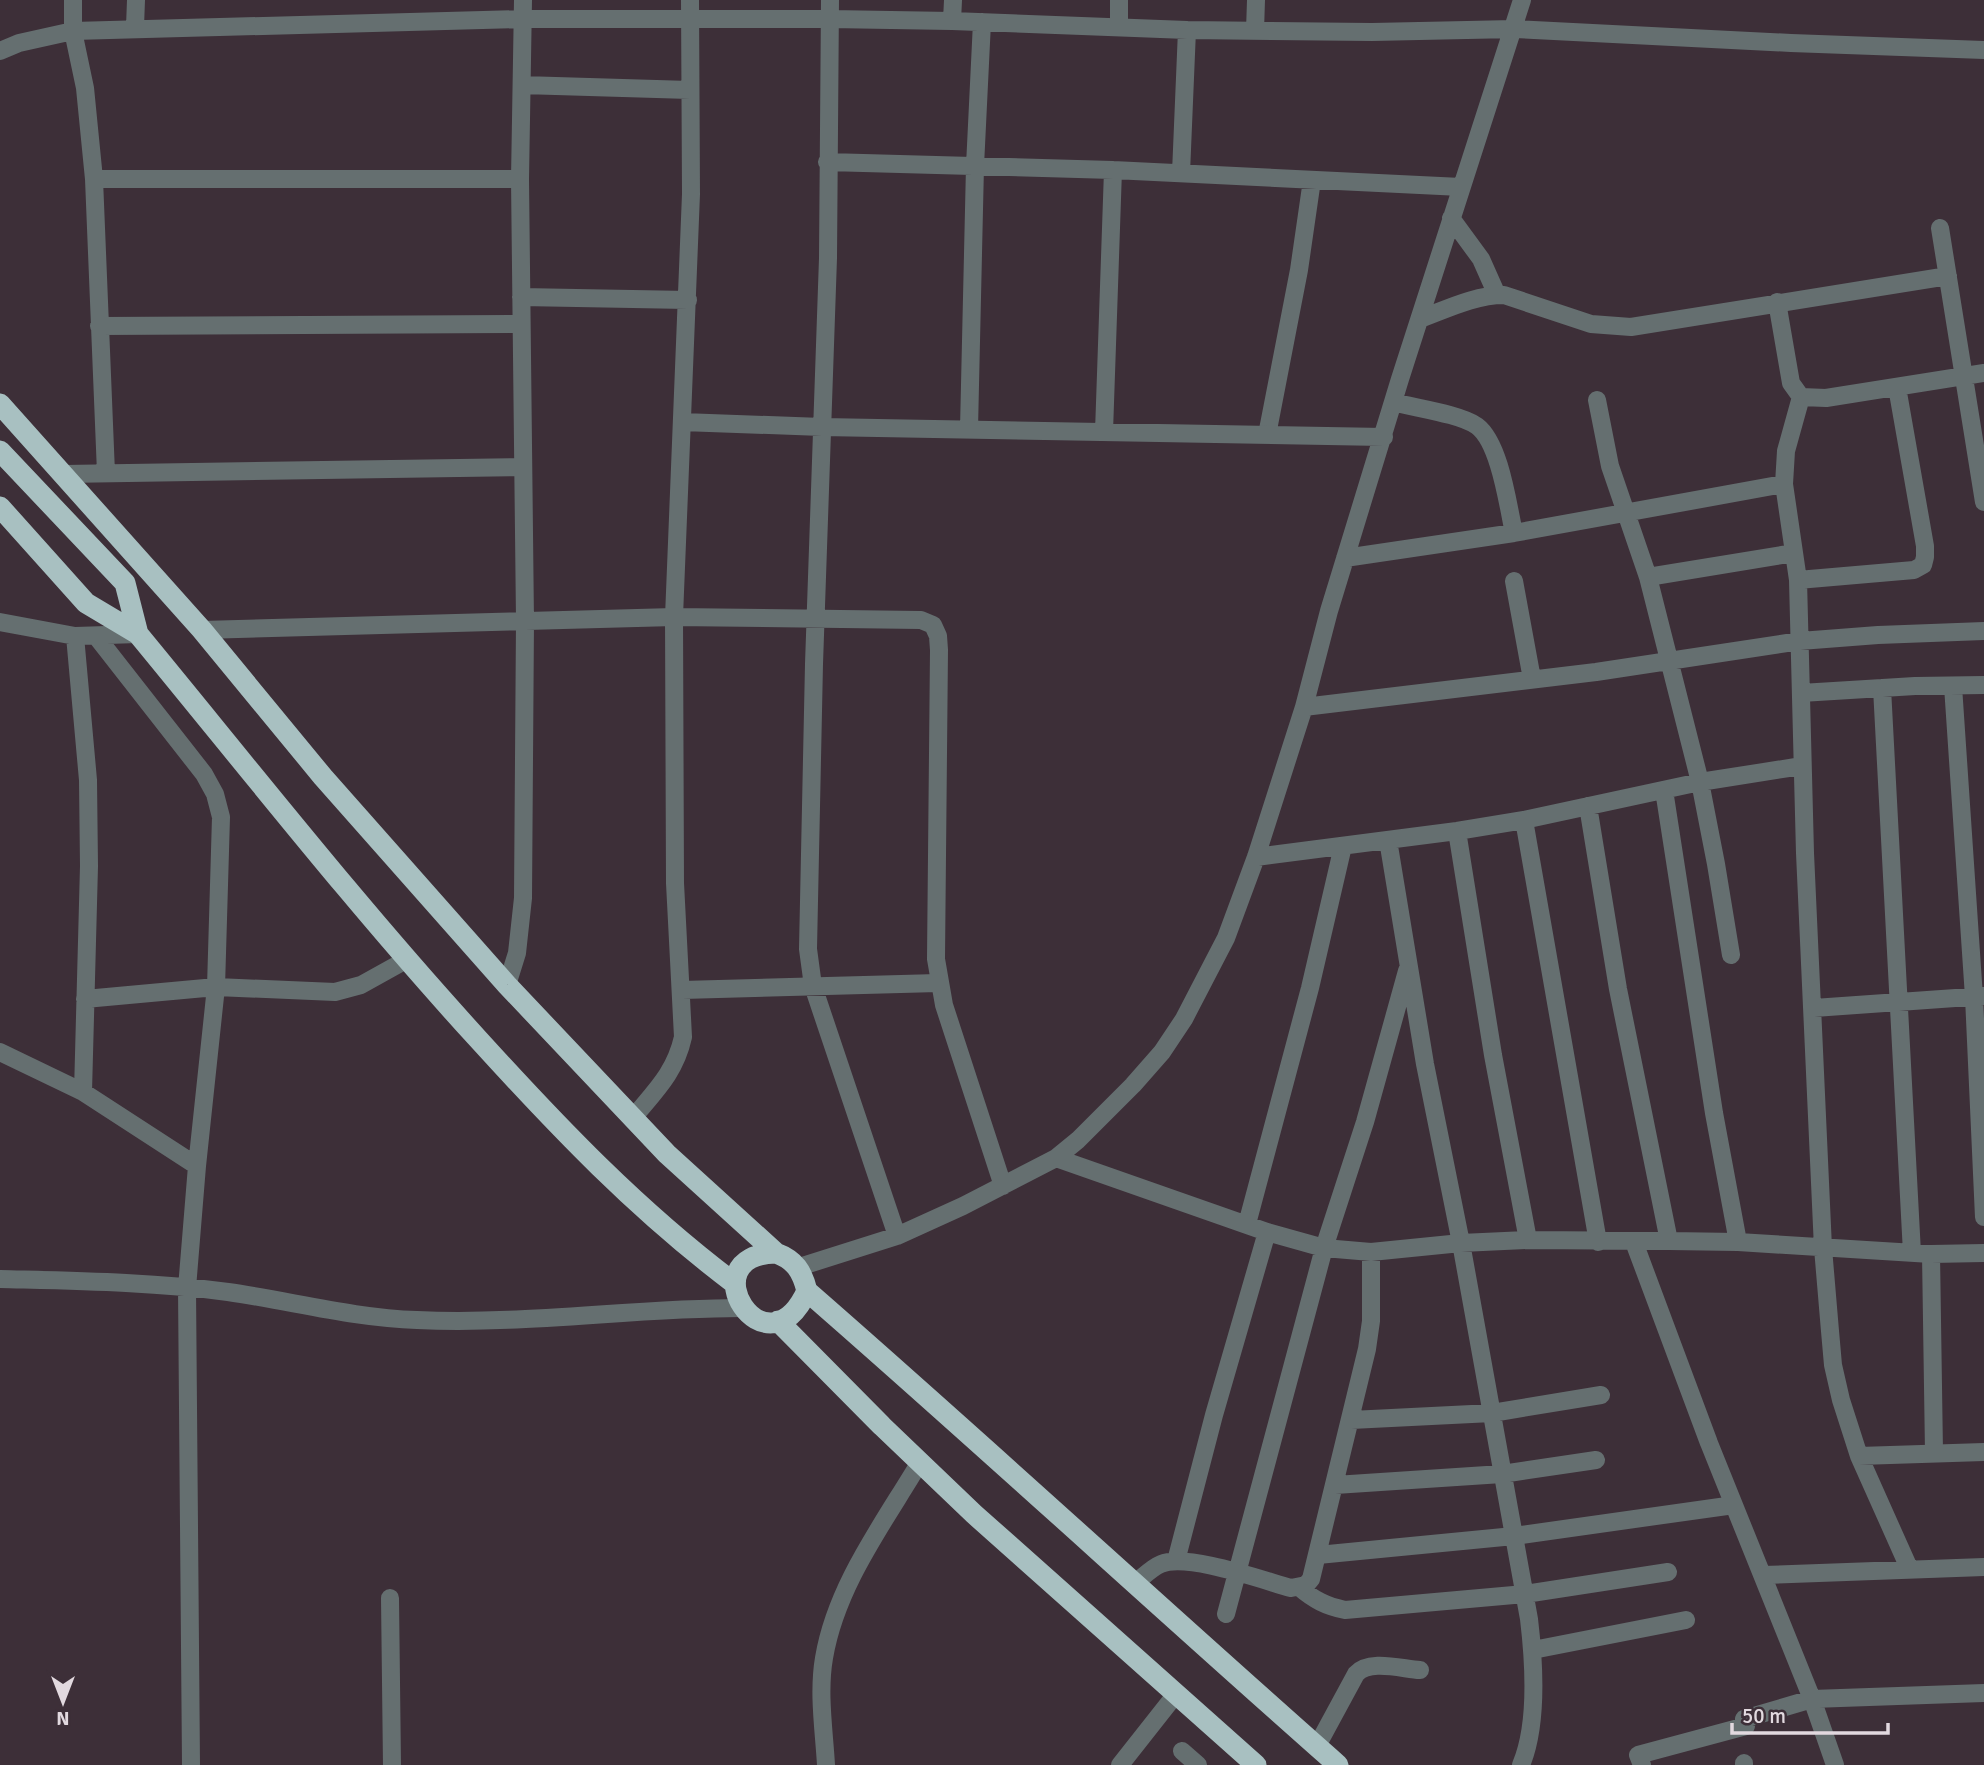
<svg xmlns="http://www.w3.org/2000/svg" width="1984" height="1765" font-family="Signika,sans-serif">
  <rect width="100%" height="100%" fill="#3d2f38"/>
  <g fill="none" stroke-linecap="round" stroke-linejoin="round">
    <!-- minor -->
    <path stroke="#656f70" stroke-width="18" d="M 73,0 L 73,31 L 85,88 L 94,179 L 106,473
      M 830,0 L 828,258 L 814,664 L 808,949 L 813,986 L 897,1236
      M 952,21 L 953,0
      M 135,27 L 136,0
      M 1119,27 L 1119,0
      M 1255,31 L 1256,0
      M 0,51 L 19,43 L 73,31 L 523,19 L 830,19 L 952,21 L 1187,30 L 1372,32 L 1514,29 L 1791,43 L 1984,50
      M 522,85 L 690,90
      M 827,162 L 1113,170 L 1461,187
      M 1181,173 L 1187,30
      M 94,179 L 520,179
      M 1451,218 L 1481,259 L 1497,295
      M 1940,228 L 1984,502
      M 521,297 L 688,300
      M 1777,302 L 1791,383 L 1801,397 L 1826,398 L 1984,373
      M 1420,319 C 1447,309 1475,295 1504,295 L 1591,324 L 1631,327 L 1948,276
      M 99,326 L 521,324
      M 1801,397 L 1786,451 L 1784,484 L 1798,580 L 1805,853 L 1823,1248 L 1830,1331 L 1833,1365 L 1841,1400 L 1859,1456 L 1909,1568
      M 1597,400 L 1610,466 L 1648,577 L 1700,782 L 1716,864 L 1731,955
      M 1393,402 C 1415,408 1460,414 1477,426 C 1500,443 1508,506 1514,533
      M 682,422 L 822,427 L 1384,437
      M 969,429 L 975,166 L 982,22
      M 1104,432 L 1113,170
      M 1267,435 L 1299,270 L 1312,180
      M 64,474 L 522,467
      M 1345,558 L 1514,533 L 1784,484
      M 1648,577 L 1794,553
      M 1798,580 L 1914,570 L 1923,565 L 1925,557 L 1925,546 L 1897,387
      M 1514,581 L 1532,679
      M 0,622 L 75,636 L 138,634
      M 202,630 L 674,617 L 921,620 L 933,625 L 938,636 L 939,650 L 936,959 L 944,1005 L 1003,1186
      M 75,636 L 88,780 L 89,866 L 83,1092
      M 96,636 L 204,774 L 215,794 L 221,817 L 216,987 L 197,1166 L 187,1288 L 191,1765
      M 1953,686 L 1974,997 L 1984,1217
      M 1882,688 L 1912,1253
      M 1801,693 L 1915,686 L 1984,685
      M 1304,707 L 1596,672 L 1800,641 L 1878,635 L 1984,631
      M 1664,790 L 1714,1113 L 1738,1242
      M 1588,806 L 1618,989 L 1669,1241
      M 1524,820 L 1598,1242
      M 1457,831 L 1493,1055 L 1528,1240
      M 1388,840 L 1425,1064 L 1461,1243 L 1529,1619 C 1534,1661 1538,1725 1521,1765
      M 1256,857 L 1457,831 L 1524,820 L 1700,782 L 1802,766
      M 507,985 L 517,953 L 523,898 L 525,621 L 520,179 L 523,0
      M 682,990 L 938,983
      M 85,999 L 216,987 L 335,992 L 361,985 L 406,960
      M 1814,1008 L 1984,996
      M 0,1052 L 83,1092 L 197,1166
      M 632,1119 C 655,1091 675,1073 683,1037 L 675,883 L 674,617 L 691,194 L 690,0
      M 1056,1158 L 1267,1232 L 1324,1248 L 1371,1252 L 1461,1243 L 1528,1240 L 1669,1241 L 1738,1242 L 1931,1254 L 1984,1253
      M 1247,1224 L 1310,988 L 1343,846
      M 1634,1242 L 1709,1443 L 1812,1699 L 1835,1765
      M 1931,1254 L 1934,1452
      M 799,1267 L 897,1236 L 963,1206 L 1056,1158 L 1078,1140 L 1133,1085 L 1162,1052 L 1184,1019 L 1226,938 L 1256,857 L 1304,707 L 1329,611 L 1400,379 L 1522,0
      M 0,1279 C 75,1281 153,1282 228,1292 C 291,1301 354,1318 417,1320 C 525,1325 633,1308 741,1308
      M 1351,1420 L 1492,1413 L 1601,1395
      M 1859,1456 L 1984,1452
      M 1335,1485 L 1502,1474 L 1596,1460
      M 1318,1555 L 1514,1536 L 1734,1505
      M 1176,1561 L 1214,1415 L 1267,1232
      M 1763,1575 L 1984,1567
      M 1134,1584 C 1142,1578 1151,1568 1161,1564 C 1187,1553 1262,1580 1291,1588 L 1306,1585 L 1311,1579 L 1367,1349 L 1371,1321 L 1371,1252
      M 1299,1587 C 1314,1600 1326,1606 1345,1610 L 1525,1594 L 1668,1572
      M 390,1598 L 392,1765
      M 1226,1614 L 1324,1248 L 1365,1122 L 1407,971
      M 1533,1650 L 1686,1620
      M 1744,1719 L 1812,1699 L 1984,1693
      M 1317,1746 L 1356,1674 C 1369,1659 1402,1669 1420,1670
      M 1182,1751 L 1198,1765
      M 1744,1763 L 1744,1765
      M 826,1765 C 824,1730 818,1693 824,1658 C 836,1586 883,1524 920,1462
      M 1120,1765 L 1176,1694
      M 1642,1765 L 1638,1755 L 1746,1726"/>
    <!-- highway -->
    <path stroke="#a8c0c1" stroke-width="21" d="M 0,404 L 202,630 L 323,777 L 507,985 L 667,1154 L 776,1253 C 795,1260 802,1271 807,1291 C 766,1380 687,1255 776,1253
      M 0,451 L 125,583 L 138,634
      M 0,507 L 86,603 L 138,634 C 250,770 359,909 478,1039 C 559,1128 637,1210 734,1283
      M 807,1291 C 986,1447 1160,1608 1338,1765
      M 778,1321 L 882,1426 L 974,1514 L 1256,1765"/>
  </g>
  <!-- north arrow -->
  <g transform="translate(63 1702) rotate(180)" stroke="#3d2f38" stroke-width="5" paint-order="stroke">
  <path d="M0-5L12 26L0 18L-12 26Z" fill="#e2d9df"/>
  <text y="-10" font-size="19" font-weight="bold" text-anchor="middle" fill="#e2d9df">N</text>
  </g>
  <!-- scale -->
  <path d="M1732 1723v10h156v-10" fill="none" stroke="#e2d9df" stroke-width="3.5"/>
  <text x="1742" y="1723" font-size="21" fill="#e2d9df" stroke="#3d2f38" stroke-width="5" paint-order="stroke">50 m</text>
</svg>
